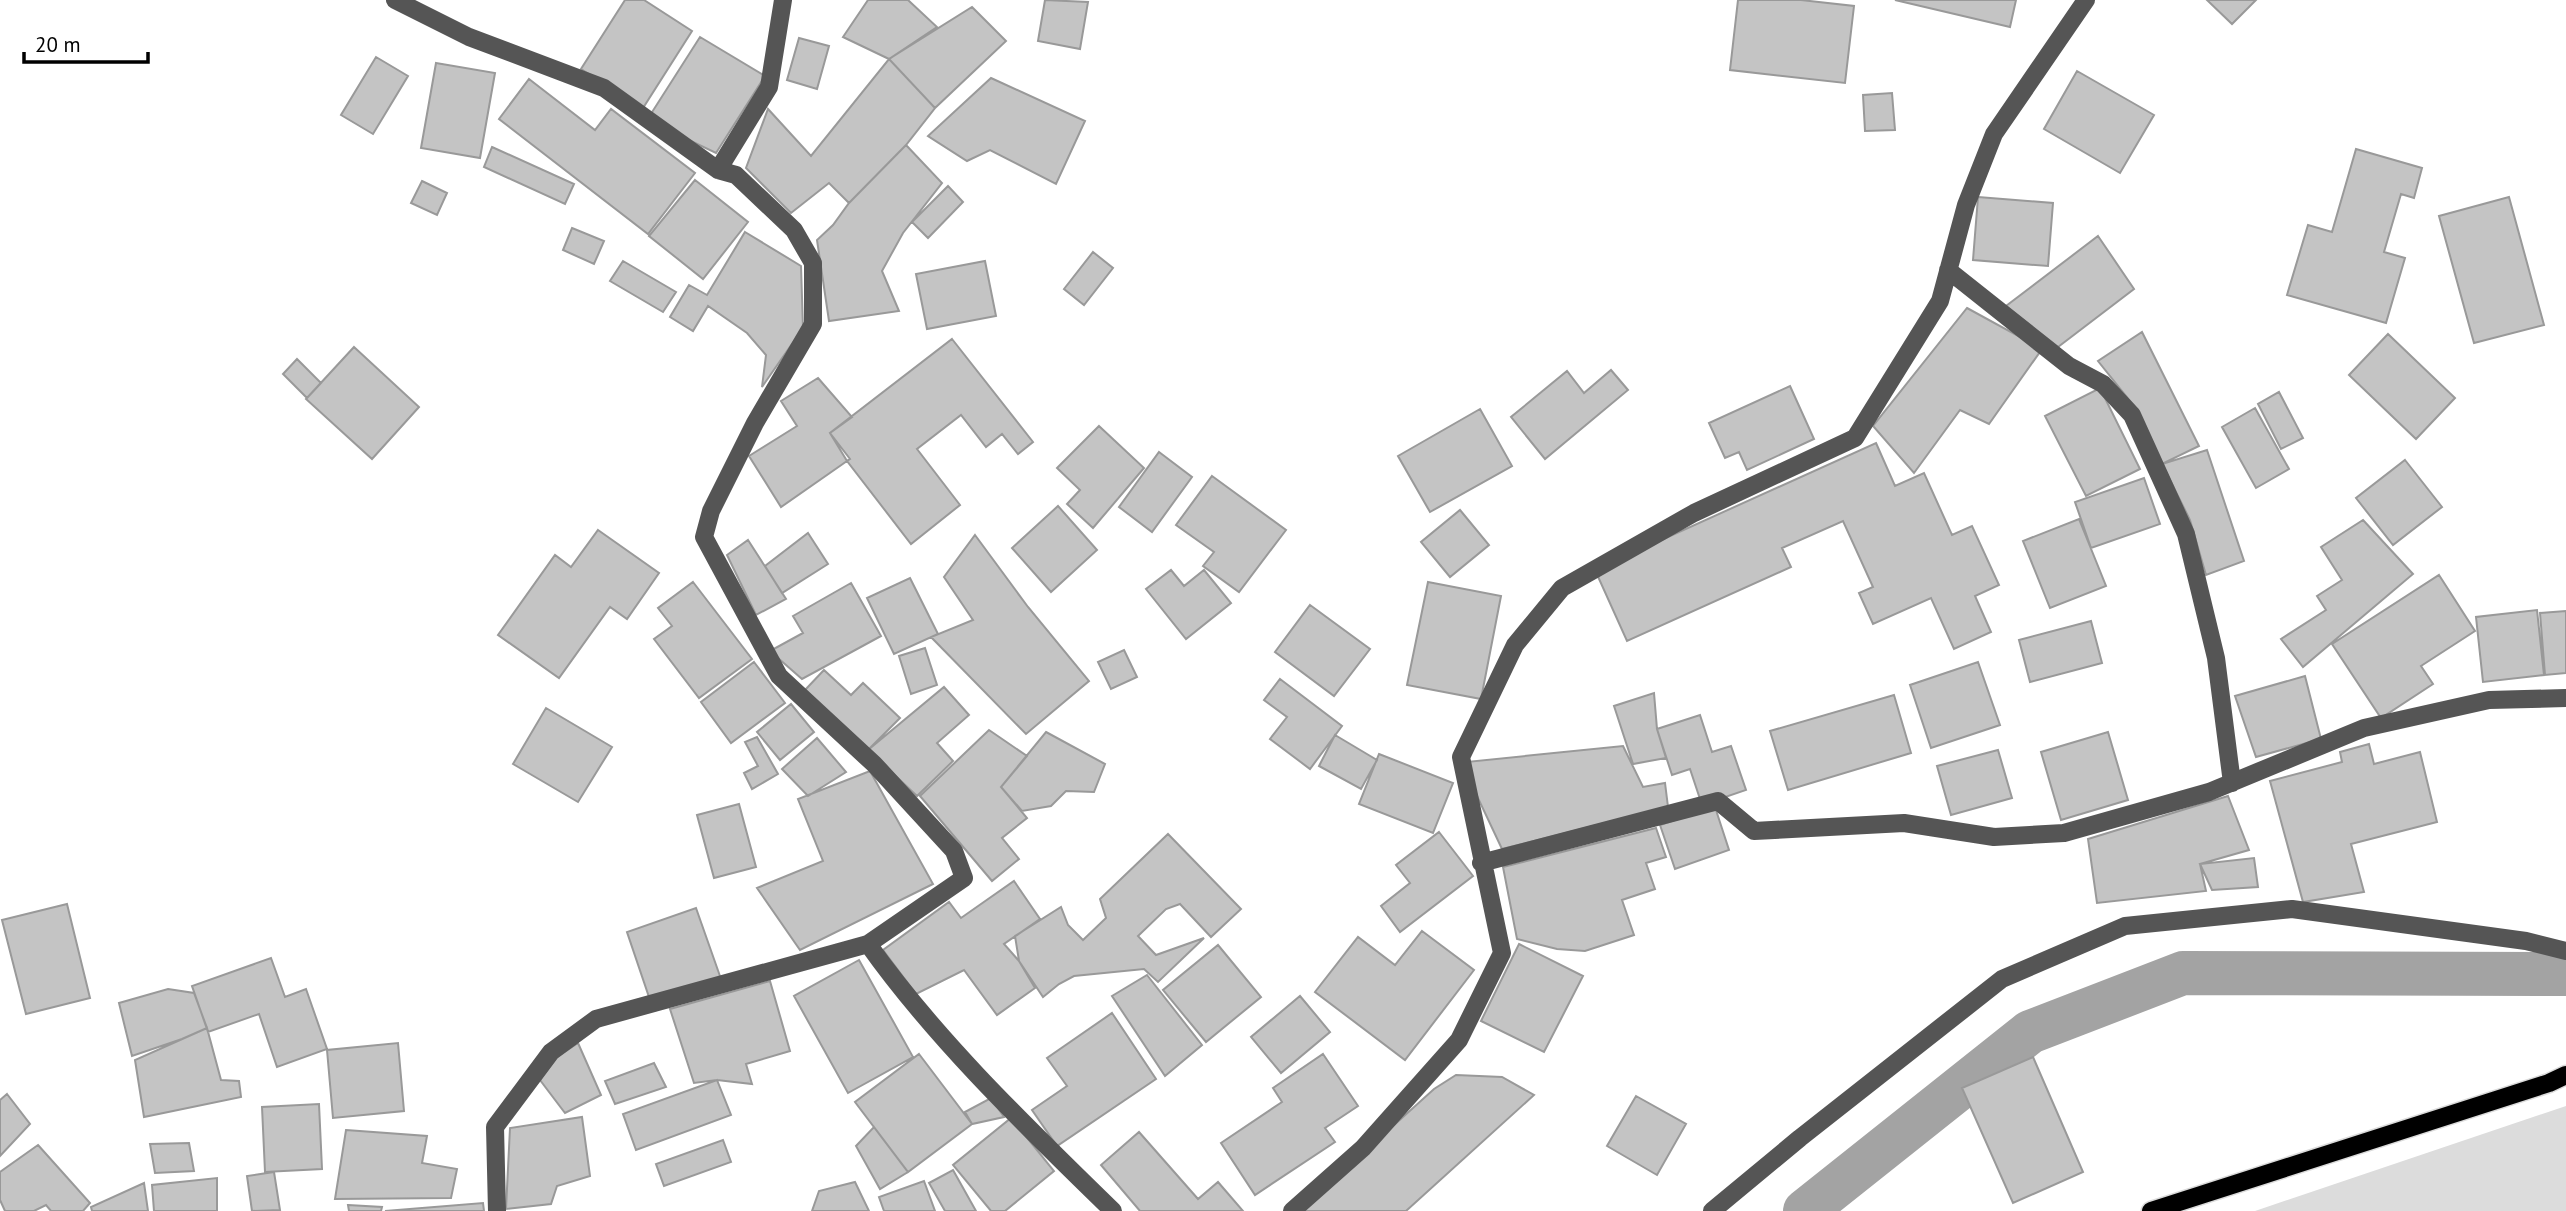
<svg xmlns="http://www.w3.org/2000/svg" width="2566" height="1211" font-family="'PT Sans',sans-serif">
  <rect width="100%" height="100%" fill="#fff"/>
  <!-- green -->
  <path fill="#dcdcdc" d="M 2566,1106 L 2566,1211 L 2255,1211 Z"/>
  <g fill="none" stroke-linecap="round" stroke-linejoin="round">
    <!-- canal -->
    <path stroke="#a3a3a3" stroke-width="44" d="M 1805,1211 L 2030,1032 L 2183,973 L 2566,974"/>
  </g>
  <!-- building -->
  <path fill="#c4c4c4" stroke="#999" stroke-width="2" d="M 625,0 L 644,0 L 692,31 L 643,108 L 581,69 Z
    M 868,0 L 908,0 L 937,27 L 889,59 L 843,37 Z
    M 1045,0 L 1088,2 L 1080,49 L 1038,41 Z
    M 1738,0 L 1801,0 L 1854,6 L 1845,83 L 1730,70 Z
    M 1895,0 L 2016,0 L 2010,27 Z
    M 2207,0 L 2256,0 L 2232,24 Z
    M 972,7 L 1006,41 L 935,108 L 889,59 Z
    M 700,37 L 765,76 L 716,153 L 647,120 Z
    M 799,38 L 829,46 L 817,89 L 787,80 Z
    M 376,57 L 408,76 L 373,134 L 341,115 Z
    M 889,59 L 935,108 L 906,145 L 849,203 L 829,183 L 791,213 L 746,168 L 768,109 L 811,156 Z
    M 436,63 L 495,73 L 480,158 L 421,148 Z
    M 2077,71 L 2154,115 L 2120,173 L 2044,129 Z
    M 991,78 L 1085,121 L 1056,184 L 990,150 L 967,161 L 928,136 Z
    M 529,79 L 595,130 L 611,109 L 695,173 L 648,234 L 499,119 Z
    M 1892,93 L 1895,130 L 1865,131 L 1863,95 Z
    M 906,145 L 942,183 L 903,233 L 882,271 L 899,311 L 829,321 L 817,240 L 833,225 L 849,203 Z
    M 492,147 L 574,184 L 565,204 L 484,167 Z
    M 2356,149 L 2422,168 L 2414,198 L 2401,194 L 2384,252 L 2405,258 L 2386,323 L 2287,295 L 2308,225 L 2332,232 Z
    M 695,180 L 748,222 L 703,279 L 649,236 Z
    M 422,181 L 447,193 L 437,215 L 411,203 Z
    M 948,186 L 963,202 L 928,238 L 912,222 Z
    M 1978,197 L 2053,203 L 2048,266 L 1973,260 Z
    M 2509,197 L 2544,325 L 2474,343 L 2439,216 Z
    M 572,228 L 604,241 L 594,264 L 563,250 Z
    M 745,232 L 801,266 L 803,328 L 762,387 L 766,355 L 747,333 L 708,306 L 693,331 L 670,317 L 689,285 L 707,295 Z
    M 2098,236 L 2134,289 L 2058,347 L 2006,306 Z
    M 1093,252 L 1113,268 L 1084,305 L 1064,289 Z
    M 623,261 L 676,292 L 663,312 L 610,281 Z
    M 985,261 L 996,316 L 927,329 L 916,274 Z
    M 1967,308 L 2042,349 L 1989,424 L 1960,410 L 1914,473 L 1873,426 Z
    M 2142,332 L 2199,446 L 2162,464 L 2138,411 L 2098,361 Z
    M 2388,334 L 2455,398 L 2416,439 L 2349,375 Z
    M 952,339 L 1033,442 L 1018,454 L 1002,434 L 986,447 L 961,415 L 917,449 L 960,505 L 911,544 L 847,461 L 850,459 L 830,433 Z
    M 354,347 L 419,407 L 372,459 L 306,399 Z
    M 297,359 L 321,383 L 307,398 L 283,374 Z
    M 1611,370 L 1628,390 L 1545,459 L 1511,417 L 1567,371 L 1584,393 Z
    M 818,378 L 852,417 L 830,433 L 847,461 L 781,507 L 749,456 L 797,426 L 781,401 Z
    M 1790,386 L 1814,439 L 1747,470 L 1739,452 L 1725,458 L 1709,423 Z
    M 2100,388 L 2140,469 L 2086,496 L 2045,416 Z
    M 2279,392 L 2303,438 L 2281,449 L 2258,404 Z
    M 2255,408 L 2289,469 L 2256,488 L 2222,427 Z
    M 1480,409 L 1512,466 L 1430,512 L 1398,456 Z
    M 1099,426 L 1144,468 L 1093,528 L 1067,504 L 1080,490 L 1057,468 Z
    M 1876,443 L 1895,486 L 1924,473 L 1952,535 L 1972,526 L 1999,585 L 1975,596 L 1991,632 L 1954,649 L 1931,598 L 1873,624 L 1859,593 L 1873,587 L 1843,521 L 1782,548 L 1791,567 L 1627,641 L 1595,570 Z
    M 2207,450 L 2244,561 L 2206,575 L 2190,520 L 2162,464 Z
    M 1159,452 L 1192,477 L 1152,532 L 1119,507 Z
    M 2405,460 L 2442,507 L 2393,545 L 2356,498 Z
    M 1212,476 L 1286,530 L 1239,592 L 1203,566 L 1214,552 L 1176,525 Z
    M 2144,478 L 2160,524 L 2091,548 L 2075,502 Z
    M 1058,506 L 1097,550 L 1051,592 L 1012,548 Z
    M 1460,510 L 1489,545 L 1450,577 L 1421,542 Z
    M 2079,519 L 2106,586 L 2050,608 L 2023,541 Z
    M 2363,520 L 2413,574 L 2303,667 L 2281,639 L 2326,610 L 2317,596 L 2342,580 L 2321,547 Z
    M 598,530 L 659,573 L 627,619 L 610,607 L 559,678 L 498,635 L 555,555 L 571,567 Z
    M 808,533 L 828,564 L 782,593 L 765,566 Z
    M 975,535 L 1028,607 L 1089,681 L 1026,734 L 931,637 L 973,620 L 944,577 Z
    M 748,540 L 786,599 L 756,615 L 727,555 Z
    M 1171,570 L 1184,586 L 1204,570 L 1231,603 L 1186,639 L 1146,589 Z
    M 2439,575 L 2475,631 L 2421,666 L 2433,684 L 2381,718 L 2332,644 Z
    M 910,578 L 938,634 L 894,654 L 867,598 Z
    M 693,582 L 752,659 L 699,698 L 654,639 L 672,626 L 658,608 Z
    M 1428,582 L 1501,596 L 1481,699 L 1407,685 Z
    M 851,583 L 881,636 L 802,679 L 770,651 L 803,633 L 793,616 Z
    M 1310,605 L 1370,649 L 1334,696 L 1275,652 Z
    M 2537,610 L 2544,675 L 2483,682 L 2476,617 Z
    M 2566,611 L 2566,673 L 2545,675 L 2540,613 Z
    M 2091,621 L 2102,663 L 2030,682 L 2019,640 Z
    M 925,648 L 937,685 L 911,694 L 899,656 Z
    M 1124,650 L 1137,677 L 1111,689 L 1098,662 Z
    M 754,662 L 785,703 L 731,743 L 701,702 Z
    M 1978,662 L 2000,725 L 1931,748 L 1910,685 Z
    M 824,670 L 851,695 L 863,683 L 900,718 L 868,750 L 805,690 Z
    M 2305,676 L 2321,739 L 2256,757 L 2235,696 Z
    M 1280,679 L 1342,726 L 1310,769 L 1270,739 L 1287,717 L 1264,700 Z
    M 944,687 L 969,715 L 937,743 L 953,761 L 917,796 L 868,750 Z
    M 1654,693 L 1657,729 L 1666,758 L 1633,764 L 1614,706 Z
    M 1894,695 L 1911,753 L 1788,790 L 1770,731 Z
    M 791,704 L 814,732 L 780,760 L 757,732 Z
    M 546,708 L 612,747 L 578,802 L 513,764 Z
    M 1700,715 L 1712,752 L 1731,746 L 1746,790 L 1702,805 L 1690,769 L 1672,775 L 1657,729 Z
    M 989,730 L 1027,756 L 1001,787 L 1027,818 L 1002,838 L 1019,859 L 992,881 L 920,796 Z
    M 1046,732 L 1105,764 L 1094,792 L 1066,791 L 1051,806 L 1022,811 L 1001,787 Z
    M 2108,732 L 2128,800 L 2061,820 L 2041,752 Z
    M 1335,735 L 1377,760 L 1361,789 L 1319,766 Z
    M 757,737 L 778,774 L 752,789 L 744,773 L 758,766 L 745,742 Z
    M 817,738 L 846,772 L 808,796 L 782,769 Z
    M 2369,744 L 2374,764 L 2420,752 L 2437,822 L 2351,844 L 2364,892 L 2303,902 L 2270,781 L 2342,762 L 2340,752 Z
    M 1623,746 L 1643,787 L 1665,783 L 1668,807 L 1502,849 L 1477,796 L 1466,762 Z
    M 1998,750 L 2012,798 L 1951,815 L 1937,766 Z
    M 1379,754 L 1453,783 L 1433,833 L 1359,804 Z
    M 870,771 L 933,884 L 800,950 L 757,888 L 823,861 L 798,799 Z
    M 2228,796 L 2249,850 L 2200,864 L 2206,891 L 2097,903 L 2088,839 Z
    M 739,804 L 756,867 L 714,878 L 697,815 Z
    M 1715,807 L 1729,850 L 1675,869 L 1660,825 Z
    M 1656,828 L 1666,857 L 1646,863 L 1655,889 L 1622,900 L 1634,935 L 1585,951 L 1557,949 L 1517,939 L 1503,867 Z
    M 1439,832 L 1473,876 L 1400,932 L 1381,906 L 1410,883 L 1396,865 Z
    M 1168,834 L 1241,909 L 1211,937 L 1180,904 L 1166,909 L 1138,936 L 1156,955 L 1204,938 L 1158,982 L 1144,969 L 1074,976 L 1059,984 L 1043,997 L 1019,961 L 1015,936 L 1061,907 L 1068,925 L 1083,940 L 1106,918 L 1100,899 Z
    M 2254,858 L 2258,887 L 2212,890 L 2200,864 Z
    M 1014,881 L 1040,919 L 1004,944 L 1019,961 L 1035,988 L 997,1015 L 964,970 L 916,994 L 883,950 L 949,902 L 961,918 Z
    M 67,904 L 90,998 L 26,1014 L 2,920 Z
    M 696,908 L 721,979 L 649,997 L 627,932 Z
    M 1422,931 L 1474,970 L 1405,1060 L 1315,992 L 1358,937 L 1395,965 Z
    M 1519,944 L 1583,976 L 1544,1052 L 1481,1021 Z
    M 1218,945 L 1261,997 L 1206,1042 L 1163,990 Z
    M 271,958 L 285,997 L 306,989 L 327,1049 L 277,1067 L 259,1014 L 208,1032 L 192,986 Z
    M 859,960 L 913,1057 L 848,1093 L 794,996 Z
    M 1147,975 L 1202,1045 L 1165,1076 L 1112,996 Z
    M 770,981 L 790,1051 L 746,1064 L 752,1084 L 717,1080 L 694,1083 L 670,1009 Z
    M 168,989 L 194,993 L 207,1028 L 182,1039 L 132,1056 L 119,1003 Z
    M 1300,996 L 1330,1032 L 1281,1073 L 1251,1037 Z
    M 1112,1013 L 1156,1079 L 1057,1146 L 1032,1110 L 1067,1086 L 1047,1058 Z
    M 207,1028 L 221,1080 L 239,1081 L 241,1097 L 144,1117 L 135,1060 Z
    M 398,1043 L 404,1111 L 333,1118 L 327,1050 Z
    M 578,1043 L 601,1095 L 565,1113 L 540,1080 L 557,1057 Z
    M 919,1054 L 972,1124 L 908,1172 L 855,1102 Z
    M 1323,1054 L 1358,1106 L 1325,1128 L 1335,1142 L 1255,1195 L 1221,1143 L 1282,1102 L 1273,1088 Z
    M 2033,1057 L 2083,1172 L 2013,1203 L 1962,1088 Z
    M 654,1063 L 666,1087 L 615,1104 L 605,1081 Z
    M 1456,1075 L 1502,1077 L 1534,1095 L 1406,1211 L 1299,1211 L 1434,1089 Z
    M 717,1080 L 731,1115 L 636,1150 L 623,1114 Z
    M 7,1094 L 30,1124 L 0,1156 L 0,1100 Z
    M 1636,1096 L 1686,1124 L 1657,1175 L 1607,1146 Z
    M 991,1098 L 1004,1117 L 972,1124 L 965,1112 Z
    M 319,1104 L 322,1169 L 265,1172 L 262,1107 Z
    M 582,1117 L 590,1176 L 557,1186 L 551,1204 L 506,1209 L 510,1128 Z
    M 1011,1118 L 1054,1171 L 1005,1211 L 991,1211 L 953,1165 Z
    M 874,1127 L 908,1172 L 880,1189 L 856,1146 Z
    M 346,1130 L 427,1136 L 422,1163 L 457,1169 L 451,1198 L 335,1199 Z
    M 1139,1132 L 1198,1199 L 1218,1182 L 1243,1211 L 1140,1211 L 1101,1165 Z
    M 723,1140 L 731,1162 L 664,1186 L 656,1164 Z
    M 189,1143 L 194,1171 L 155,1173 L 150,1144 Z
    M 38,1145 L 90,1203 L 83,1211 L 51,1211 L 46,1205 L 34,1211 L 5,1211 L 0,1200 L 0,1172 Z
    M 953,1170 L 976,1211 L 945,1211 L 929,1183 Z
    M 274,1172 L 280,1210 L 252,1211 L 247,1176 Z
    M 217,1178 L 217,1211 L 154,1211 L 152,1185 Z
    M 924,1181 L 935,1211 L 884,1211 L 879,1197 Z
    M 855,1182 L 869,1211 L 812,1211 L 819,1191 Z
    M 144,1183 L 148,1211 L 92,1211 L 91,1207 Z
    M 483,1203 L 484,1211 L 385,1211 Z
    M 348,1205 L 382,1207 L 381,1211 L 349,1211 Z"/>
  <g fill="none" stroke-linecap="round" stroke-linejoin="round">
    <!-- major casing -->
    <g stroke="#dbdbdb" stroke-width="21">
      <path id="major" d="M 2151,1211 L 2549,1083 L 2566,1075"/>
    </g>
    <!-- minor -->
    <path stroke="#555" stroke-width="18" d="M 395,0 L 469,37 L 604,88 L 718,170 L 736,175 L 794,230 L 813,263 L 813,324 L 755,423 L 711,511 L 704,537 L 779,676 L 874,764 L 954,851 L 964,878 L 868,944 C 936,1040 1029,1129 1113,1211
      M 718,170 L 769,87 L 783,0
      M 1948,270 L 2069,366 L 2103,384 L 2132,415 L 2186,534 L 2216,658 L 2232,783
      M 1481,863 L 1718,801 L 1754,831 L 1904,823 L 1994,837 L 2064,833 L 2209,792 L 2364,728 L 2489,700 L 2566,698
      M 497,1211 L 495,1127 L 551,1052 L 596,1019 L 868,944
      M 1292,1211 L 1363,1148 L 1459,1040 L 1502,953 L 1461,757 L 1515,645 L 1562,588 L 1694,513 L 1855,438 L 1940,301 L 1966,205 L 1994,134 L 2086,0
      M 1712,1211 L 1800,1138 L 2002,979 L 2125,926 L 2292,909 L 2526,941 L 2566,951"/>
    <!-- major -->
    <use href="#major" stroke="#000" stroke-width="18"/>
  </g>
  <!-- scale -->
  <path d="M24 52v10h124v-10" fill="none" stroke="#000000" stroke-width="3.5"/>
  <text x="35" y="52" font-size="21" fill="#000000" stroke="#ffffff" stroke-width="5" paint-order="stroke">20 m</text>
</svg>
